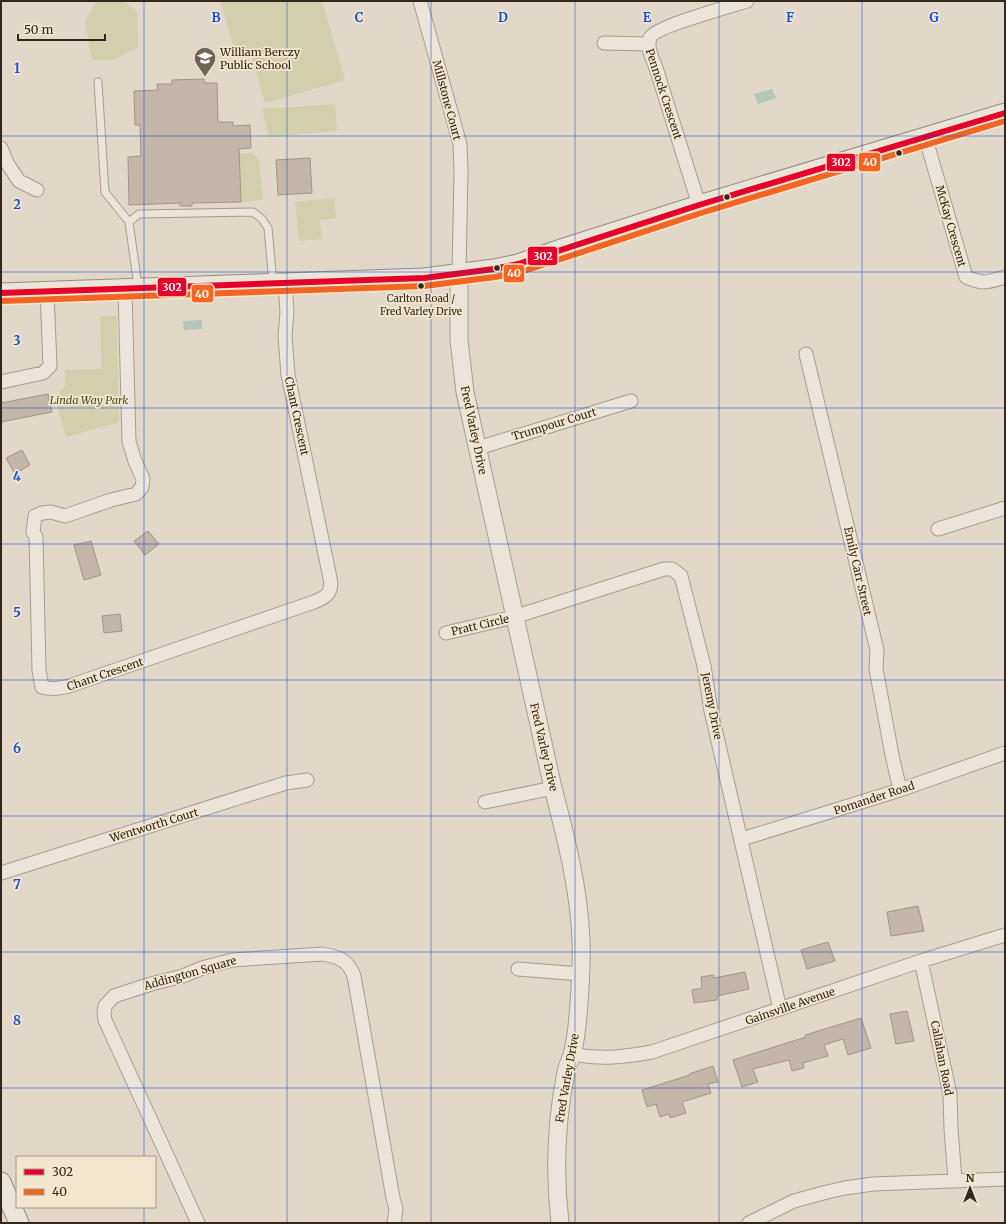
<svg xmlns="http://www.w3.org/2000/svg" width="1006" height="1224" font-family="Merriweather,serif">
  <rect width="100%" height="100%" fill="#e1d8c9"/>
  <!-- green -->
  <path fill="#d2d0ac" d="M 96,1 L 124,1 L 137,12 L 138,47 L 114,60 L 92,60 L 85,22 Z
    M 220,1 L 322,1 L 345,80 L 265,103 L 251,55 L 236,55 Z
    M 335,104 L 337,131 L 269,137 L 262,109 Z
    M 252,153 L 259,159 L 263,200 L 241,202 L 239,154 Z
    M 334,198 L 336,218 L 320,220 L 322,239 L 299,241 L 295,202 Z
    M 100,316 L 117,316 L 119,422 L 66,437 L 55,398 L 65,386 L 65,370 L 101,369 Z"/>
  <!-- water -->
  <path fill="#b5c5ba" d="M 772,89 L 776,98 L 758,104 L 754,94 Z
    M 202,320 L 202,329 L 184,330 L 183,321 Z"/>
  <!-- building -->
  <path fill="#c4b6aa" stroke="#a19489" d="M 204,79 L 204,83 L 217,83 L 218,122 L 233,122 L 233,126 L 250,125 L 251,148 L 239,149 L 241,202 L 192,203 L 192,206 L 180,206 L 180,203 L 129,205 L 128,157 L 141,156 L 140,125 L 135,125 L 134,91 L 158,90 L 157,84 L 172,84 L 172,80 Z
    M 310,158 L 312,193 L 278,195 L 276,160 Z
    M 48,394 L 52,412 L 1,422 L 1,403 Z
    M 22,450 L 30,465 L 15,474 L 6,458 Z
    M 148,531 L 159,544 L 145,555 L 134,541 Z
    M 91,541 L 101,575 L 84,580 L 74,545 Z
    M 120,614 L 122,631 L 104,633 L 102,616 Z
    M 918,906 L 924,931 L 891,936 L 887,912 Z
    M 828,942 L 835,961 L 807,969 L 801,950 Z
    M 745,972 L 749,989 L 717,996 L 717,1000 L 694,1003 L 692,990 L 702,988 L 701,977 L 713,975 L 714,978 Z
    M 907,1011 L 914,1041 L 896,1044 L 890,1014 Z
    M 861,1018 L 871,1048 L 848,1055 L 843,1039 L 824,1045 L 828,1056 L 803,1063 L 804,1068 L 792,1071 L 789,1060 L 753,1069 L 758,1082 L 742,1087 L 733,1060 L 806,1037 L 805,1035 Z
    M 713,1066 L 718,1082 L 708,1084 L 711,1093 L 682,1102 L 686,1113 L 670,1118 L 669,1114 L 660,1117 L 656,1104 L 647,1107 L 642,1090 L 690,1075 L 689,1074 Z"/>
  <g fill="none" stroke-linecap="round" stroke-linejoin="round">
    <!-- service casing -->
    <g stroke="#a69d93" stroke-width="9">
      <path id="service" d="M 98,82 L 105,192 L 129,222
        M 138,286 L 129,222 L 139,214 L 253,212 L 262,219 L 268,228 L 273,283"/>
    </g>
    <!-- minor casing -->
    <g stroke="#a69d93" stroke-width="15">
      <path id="minor" d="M 420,1 L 460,144 L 461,171 L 459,273
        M 604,43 L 648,44
        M 925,136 L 966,277 C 985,285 987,282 1005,277
        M 1,148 L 7,163 L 19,181 L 37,190
        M 699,205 L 656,68 C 653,59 646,48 650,38 C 654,27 732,6 747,1
        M 125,289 L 129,442 L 135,461 L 143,479 L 142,487 L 136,494 L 111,500 L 65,516 L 51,512 L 42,513 L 35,516 L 33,532 L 36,537 L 39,670 L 42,687 C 54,690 63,688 75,684 L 314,602 C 327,597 333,592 330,578 L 288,375 L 285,336 L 287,312 L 285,283
        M 806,354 L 877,650 L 876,669 L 892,755 L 900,790
        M 1,382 L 43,373 L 50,366 L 47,291
        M 478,448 L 631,401
        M 938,529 L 1005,508
        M 446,633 L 514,617 L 664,569 L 672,569 L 681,576 L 704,666 L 711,711 L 780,1009
        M 485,802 L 553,788
        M 742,839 L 900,790 L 1005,753
        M 1,873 L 286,783 L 307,780
        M 921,961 L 950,1094 L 951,1129 L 955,1180
        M 518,969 L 580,974
        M 572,1054 C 601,1060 623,1057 652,1052 L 921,961 L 1005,935
        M 198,1223 L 105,1020 L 104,1013 L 105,1006 L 114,996 L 151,984 L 183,976 L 202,968 L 232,960 L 323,954 C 339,957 348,960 354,976 L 393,1198 L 396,1209 L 394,1223
        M 749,1223 L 794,1201 L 827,1192 L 845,1188 L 873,1184 L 1005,1179"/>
    </g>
    <!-- tertiary casing -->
    <g stroke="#a69d93" stroke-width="19">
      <path id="tertiary" d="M 459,273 L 459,340 L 465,392 L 553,788 C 566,838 579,888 581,940 C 582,965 580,991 578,1016 C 577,1028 575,1043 572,1055 C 570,1061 567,1066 566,1072 C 556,1122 554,1172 560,1223"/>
    </g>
    <!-- secondary casing -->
    <g stroke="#968d83" stroke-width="21">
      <path id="secondary" d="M 1,293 L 424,278 L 494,269 L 518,264 L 564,248 L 699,205 L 1005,113
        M 1,1182 L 19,1223"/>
    </g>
    <!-- service -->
    <use href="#service" stroke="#eae4da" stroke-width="7"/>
    <!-- minor -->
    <use href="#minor" stroke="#eae4da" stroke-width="13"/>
    <!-- tertiary -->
    <use href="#tertiary" stroke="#eae4da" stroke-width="17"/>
    <!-- secondary -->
    <use href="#secondary" stroke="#eae4da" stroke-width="19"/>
    <!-- bus-1 casing -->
    <g stroke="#f3e6ce" stroke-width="9">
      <path id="bus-1" d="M 1,293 L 424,278 L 494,269 L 518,264 L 699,205 L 1005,113"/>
    </g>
    <!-- bus-2 casing -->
    <g stroke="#f3e6ce" stroke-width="9">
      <path id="bus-2" d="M 1,301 L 424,286 L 495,277 L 521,272 L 701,213 L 1005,121"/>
    </g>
    <!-- bus-1 -->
    <use href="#bus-1" stroke="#e4002b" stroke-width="6"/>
    <!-- bus-2 -->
    <use href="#bus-2" stroke="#f26522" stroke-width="6"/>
  </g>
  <!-- grid -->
  <path fill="none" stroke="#1d4ed8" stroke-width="1" stroke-opacity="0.55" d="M 144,1 L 144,1157M 287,1 L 287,1223M 431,1 L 431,1223M 575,1 L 575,1223M 719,1 L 719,1223M 862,1 L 862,1223M 1,136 L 1005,136M 1,272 L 1005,272M 1,408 L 1005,408M 1,544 L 1005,544M 1,680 L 1005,680M 1,816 L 1005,816M 1,952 L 1005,952M 1,1088 L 1005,1088M 144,1207 L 144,1223"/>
  <!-- icons -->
  <defs>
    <g id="school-pin" transform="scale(1.15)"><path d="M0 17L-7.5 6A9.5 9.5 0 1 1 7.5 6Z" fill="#706459" stroke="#f3e6ce"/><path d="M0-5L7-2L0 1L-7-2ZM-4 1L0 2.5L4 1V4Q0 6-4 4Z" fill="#fff"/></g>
  </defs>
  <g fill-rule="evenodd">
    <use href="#school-pin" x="205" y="58"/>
  </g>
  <!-- markers -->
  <g fill="#33261c" stroke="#f3e6ce" stroke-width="1.5">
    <circle cx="899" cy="153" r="3.5"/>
    <circle cx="727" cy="197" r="3.5"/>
    <circle cx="497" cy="268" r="3.5"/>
    <circle cx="421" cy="286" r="3.5"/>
  </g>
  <g text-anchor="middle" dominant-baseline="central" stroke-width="3.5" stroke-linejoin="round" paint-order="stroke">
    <!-- bus labels -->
    <g font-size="10" fill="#33261c" stroke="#f3e6ce">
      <text x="421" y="298">Carlton Road /<tspan x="421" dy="13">Fred Varley Drive</tspan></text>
    </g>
    <!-- poi labels -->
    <g font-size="11" fill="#33261c" stroke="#f3e6ce" text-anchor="start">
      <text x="220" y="52">William Berczy<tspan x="220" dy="13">Public School</tspan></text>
    </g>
    <!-- street labels -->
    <g font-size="11" fill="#33261c" stroke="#f3e6ce">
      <text transform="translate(664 94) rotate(72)">Pennock Crescent</text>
      <text transform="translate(447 100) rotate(75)">Millstone Court</text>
      <text transform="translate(951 226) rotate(74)">McKay Crescent</text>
      <text transform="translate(297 416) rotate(78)">Chant Crescent</text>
      <text transform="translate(554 424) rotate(-17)">Trumpour Court</text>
      <text transform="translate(474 430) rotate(78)">Fred Varley Drive</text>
      <text transform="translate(858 571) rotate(77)">Emily Carr Street</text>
      <text transform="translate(480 625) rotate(-13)">Pratt Circle</text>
      <text transform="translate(105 674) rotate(-19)">Chant Crescent</text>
      <text transform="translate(712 706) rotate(79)">Jeremy Drive</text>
      <text transform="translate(544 747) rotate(77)">Fred Varley Drive</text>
      <text transform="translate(874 798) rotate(-18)">Pomander Road</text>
      <text transform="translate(154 825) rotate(-17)">Wentworth Court</text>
      <text transform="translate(190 973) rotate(-16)">Addington Square</text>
      <text transform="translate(790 1006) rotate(-19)">Gainsville Avenue</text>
      <text transform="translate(942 1058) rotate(79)">Callahan Road</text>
      <text transform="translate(567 1078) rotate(-80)">Fred Varley Drive</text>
    </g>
    <!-- park labels -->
    <g font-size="11" font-style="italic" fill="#474f23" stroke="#f3e6ce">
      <text x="89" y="400">Linda Way Park</text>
    </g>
  </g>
  <g font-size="13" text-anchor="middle" font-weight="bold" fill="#1d4ed8" stroke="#f3e6ce" stroke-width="3.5" stroke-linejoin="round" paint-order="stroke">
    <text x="216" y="22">B</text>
    <text x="359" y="22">C</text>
    <text x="503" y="22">D</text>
    <text x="647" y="22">E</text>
    <text x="790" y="22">F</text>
    <text x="934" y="22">G</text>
    <text x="17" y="73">1</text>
    <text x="17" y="209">2</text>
    <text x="17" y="345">3</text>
    <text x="17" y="481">4</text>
    <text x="17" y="617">5</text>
    <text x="17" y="753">6</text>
    <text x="17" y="889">7</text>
    <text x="17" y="1025">8</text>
  </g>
  <g stroke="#f3e6ce" stroke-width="1.5">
    <rect x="858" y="152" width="23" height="20" rx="4" fill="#f26522"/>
    <rect x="826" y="153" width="30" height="19" rx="4" fill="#e4002b"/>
    <rect x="527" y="246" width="31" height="20" rx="4" fill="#e4002b"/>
    <rect x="503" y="264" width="22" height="19" rx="4" fill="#f26522"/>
    <rect x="157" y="277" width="30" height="20" rx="4" fill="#e4002b"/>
    <rect x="191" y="284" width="23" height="19" rx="4" fill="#f26522"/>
  </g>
  <g font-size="11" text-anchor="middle" font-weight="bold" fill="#fff">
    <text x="870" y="166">40</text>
    <text x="841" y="166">302</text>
    <text x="543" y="260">302</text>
    <text x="514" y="277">40</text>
    <text x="172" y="291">302</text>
    <text x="202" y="298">40</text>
  </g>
  <!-- border -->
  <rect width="1006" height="1224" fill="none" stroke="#33261c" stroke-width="4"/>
  <!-- legend -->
  <rect x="16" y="1156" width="140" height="52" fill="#f3e6ce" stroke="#a69987"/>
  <rect x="24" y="1169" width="20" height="6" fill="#e4002b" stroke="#a69987"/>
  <text x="52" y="1176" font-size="12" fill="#33261c">302</text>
  <rect x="24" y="1189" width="20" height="6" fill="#f26522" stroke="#a69987"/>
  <text x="52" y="1196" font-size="12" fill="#33261c">40</text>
  <!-- north arrow -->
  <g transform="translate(970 1188)" stroke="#f3e6ce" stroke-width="3" paint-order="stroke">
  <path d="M0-3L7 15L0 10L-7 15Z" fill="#33261c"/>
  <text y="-6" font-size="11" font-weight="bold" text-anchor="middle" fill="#33261c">N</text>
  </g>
  <!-- scale -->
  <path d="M18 34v6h87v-6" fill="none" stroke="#33261c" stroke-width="2"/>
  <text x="24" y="34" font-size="12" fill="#33261c" stroke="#f3e6ce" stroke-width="3" paint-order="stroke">50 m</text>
</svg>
